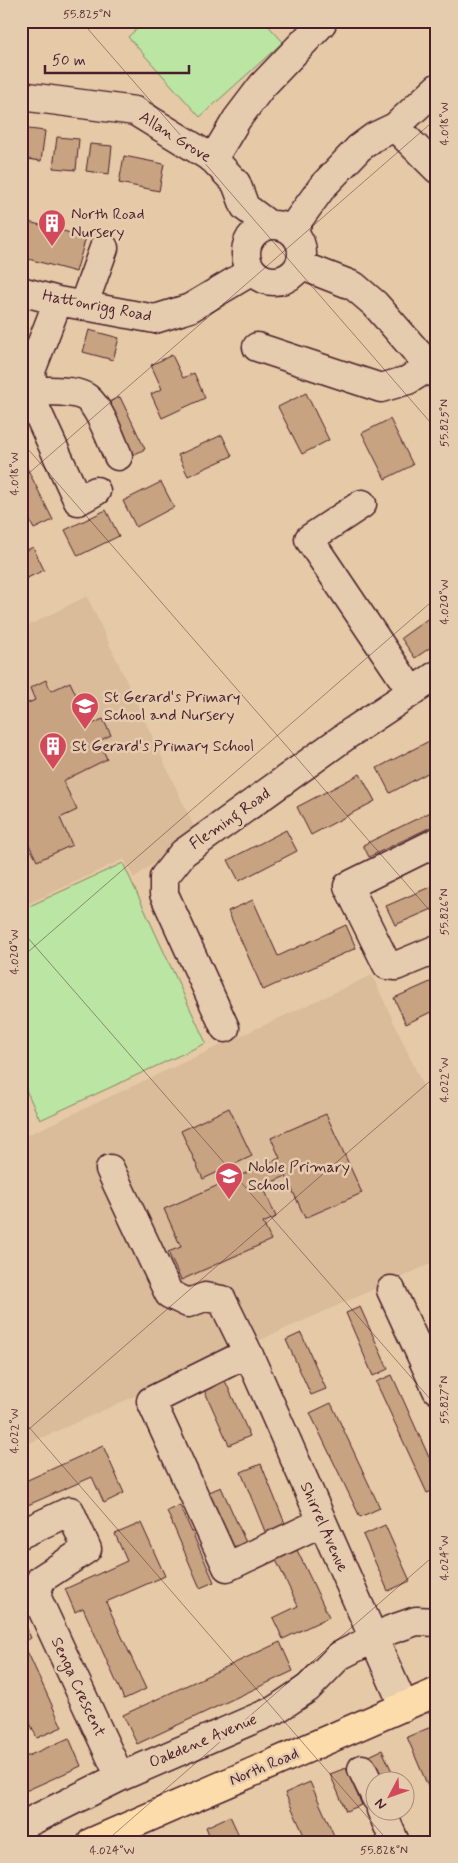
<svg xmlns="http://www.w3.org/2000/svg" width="458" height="1863" font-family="Mynerve,sans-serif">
  <rect width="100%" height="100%" fill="#e6caa7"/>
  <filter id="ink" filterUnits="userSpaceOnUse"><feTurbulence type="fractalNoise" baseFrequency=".02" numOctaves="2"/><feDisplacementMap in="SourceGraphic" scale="10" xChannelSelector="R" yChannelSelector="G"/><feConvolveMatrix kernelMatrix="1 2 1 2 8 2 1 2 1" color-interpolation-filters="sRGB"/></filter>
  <g filter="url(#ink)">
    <!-- built -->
    <path fill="#dabb9a" d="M 87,596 L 196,831 L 134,878 L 124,859 L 21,907 L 21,629 Z
      M 372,975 L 437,1116 L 437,1261 L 21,1447 L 21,1138 Z"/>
    <!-- green -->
    <path fill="#bae5a2" stroke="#828266" d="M 145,21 L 264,21 L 283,42 L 200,117 L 128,37 Z
      M 123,863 L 206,1043 L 40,1120 L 21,1079 L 21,910 Z"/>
    <!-- building -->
    <path fill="#c7a382" stroke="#4a1f2b" d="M 21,128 L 45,131 L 41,161 L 21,158 Z
      M 57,137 L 79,139 L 76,170 L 53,168 Z
      M 90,144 L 112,146 L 109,174 L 86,171 Z
      M 124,156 L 164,164 L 159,191 L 119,183 Z
      M 21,220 L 86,237 L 76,272 L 21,257 Z
      M 89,330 L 119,338 L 113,360 L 83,352 Z
      M 172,355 L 183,378 L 194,373 L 205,398 L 162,418 L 151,394 L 162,389 L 151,365 Z
      M 306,393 L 329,440 L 302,454 L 278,407 Z
      M 120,397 L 145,449 L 131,456 L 106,403 Z
      M 390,419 L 413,465 L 385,479 L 362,433 Z
      M 222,435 L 232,456 L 188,476 L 178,455 Z
      M 21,456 L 53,520 L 34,529 L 21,504 Z
      M 161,482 L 174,507 L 136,527 L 123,501 Z
      M 106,510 L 119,536 L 78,556 L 65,530 Z
      M 33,547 L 44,570 L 21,581 L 21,553 Z
      M 437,612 L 437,643 L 415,658 L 401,638 Z
      M 46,680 L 51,691 L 70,682 L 90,725 L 103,719 L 111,735 L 99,741 L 107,759 L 63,781 L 77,810 L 60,818 L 72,845 L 37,861 L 21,829 L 21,706 L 35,700 L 30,688 Z
      M 437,737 L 437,768 L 390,793 L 377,768 Z
      M 360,774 L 375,801 L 311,835 L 297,807 Z
      M 437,809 L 437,824 L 369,857 L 363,845 Z
      M 286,830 L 297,851 L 239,881 L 228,860 Z
      M 437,884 L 437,907 L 395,925 L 386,906 Z
      M 253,900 L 278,956 L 346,925 L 356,948 L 263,990 L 228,911 Z
      M 437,979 L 437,1009 L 406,1024 L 394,998 Z
      M 229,1108 L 252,1156 L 203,1179 L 181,1131 Z
      M 326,1114 L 362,1193 L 305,1218 L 286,1176 L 263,1186 L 276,1217 L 263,1223 L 271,1240 L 181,1280 L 168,1252 L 181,1247 L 164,1209 L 280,1158 L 271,1138 Z
      M 360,1307 L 388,1369 L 373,1376 L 346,1313 Z
      M 301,1333 L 326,1389 L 311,1395 L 286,1340 Z
      M 222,1374 L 250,1436 L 229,1445 L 201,1383 Z
      M 392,1375 L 437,1475 L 437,1489 L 427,1493 L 376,1382 Z
      M 331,1403 L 380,1508 L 360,1517 L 310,1413 Z
      M 103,1446 L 124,1493 L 104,1503 L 92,1477 L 21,1508 L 21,1483 Z
      M 261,1464 L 286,1526 L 266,1534 L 241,1472 Z
      M 221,1487 L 248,1547 L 234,1553 L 207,1493 Z
      M 180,1505 L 214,1582 L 200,1588 L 167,1511 Z
      M 141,1523 L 165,1576 L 106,1602 L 146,1689 L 124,1699 L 83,1608 L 75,1612 L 65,1589 L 127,1561 L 115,1534 Z
      M 385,1525 L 410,1581 L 388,1591 L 363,1535 Z
      M 297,1550 L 329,1617 L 283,1639 L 273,1618 L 298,1606 L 276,1560 Z
      M 21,1616 L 31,1638 L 23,1642 L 62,1727 L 37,1738 L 21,1704 Z
      M 280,1642 L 293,1671 L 137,1744 L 123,1715 Z
      M 431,1727 L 437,1741 L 435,1803 L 407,1737 Z
      M 69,1738 L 81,1766 L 21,1793 L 21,1759 Z
      M 382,1750 L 396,1780 L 377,1780 L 367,1757 Z
      M 346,1768 L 362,1805 L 346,1811 L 330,1774 Z
      M 310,1782 L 337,1842 L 307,1842 L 285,1793 Z
      M 230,1816 L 242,1842 L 212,1842 L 206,1827 Z"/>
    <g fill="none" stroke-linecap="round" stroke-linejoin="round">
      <!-- minor casing -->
      <g stroke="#4a1f2b" stroke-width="31">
        <path id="minor" d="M 21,96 L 135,111 L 213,159 L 236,183 L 245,207 L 269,225
          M 395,127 L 437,169
          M 213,159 L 237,119 L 262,86 L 322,23 L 321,21
          M246 253a28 28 0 1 1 56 0a28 28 0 1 1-56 0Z
          M 291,230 L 323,186 L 359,148 L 374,137 L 395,127 L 437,88
          M 300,265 L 354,286 L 375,304 L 437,375
          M 21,291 L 58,301 L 155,319 L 190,308 L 252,271
          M 58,301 L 31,371 L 36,409 L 78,501 L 96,491
          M 83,306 L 104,248
          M 257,347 L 381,388 L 408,380 L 429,367
          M 34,390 C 49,392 75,389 87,398 C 100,408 111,440 118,456
          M 362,504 L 309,539 L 412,692
          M 437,842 L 348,886 L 387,965 L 396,966 L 437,949
          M 225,1028 L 164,894 L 164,877 L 183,853 L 350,733 L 437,675
          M 110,1169 L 169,1294 L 188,1303 L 205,1297 L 222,1300 L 248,1353 L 404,1707
          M 391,1290 L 437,1390
          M 248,1353 L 151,1401 L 227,1567 L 322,1522
          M 21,1534 L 70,1511 L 87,1549 L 41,1579 L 36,1596 L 21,1589
          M 36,1596 L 120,1777
          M 362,1769 L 376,1798
          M 381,1810 L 395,1842
          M 21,1826 L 120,1777 L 275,1710 L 308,1688 L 339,1656 L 390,1630 L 416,1621 L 437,1622"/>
      </g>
      <!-- major casing -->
      <g stroke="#4a1f2b" stroke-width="31">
        <path id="major" d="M 92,1842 L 437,1692"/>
      </g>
      <!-- minor -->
      <use href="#minor" stroke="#e6ccae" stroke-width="28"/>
      <!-- major -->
      <use href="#major" stroke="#fddcac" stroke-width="28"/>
    </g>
  </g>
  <!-- ticks -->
  <path fill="none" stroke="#4a1f2b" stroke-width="1" stroke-opacity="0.45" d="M 81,21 L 437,430M 21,441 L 437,919M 21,480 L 437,118M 21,930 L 437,1407M 21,958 L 437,597M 21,1418 L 389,1842M 21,1436 L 437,1075M 105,1842 L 437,1553"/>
  <!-- icons -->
  <defs>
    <g id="building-pin" transform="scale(1.4375)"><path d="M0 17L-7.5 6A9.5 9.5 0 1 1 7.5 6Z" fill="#d1495b" stroke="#e6ccae"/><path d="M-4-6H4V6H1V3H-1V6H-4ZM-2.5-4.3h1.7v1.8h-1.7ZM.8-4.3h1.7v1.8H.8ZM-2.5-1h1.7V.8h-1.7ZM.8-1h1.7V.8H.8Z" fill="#fff"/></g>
    <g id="school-pin" transform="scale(1.4375)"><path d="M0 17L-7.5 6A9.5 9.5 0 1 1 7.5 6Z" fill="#d1495b" stroke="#e6ccae"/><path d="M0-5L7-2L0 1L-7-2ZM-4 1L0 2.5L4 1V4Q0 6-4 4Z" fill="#fff"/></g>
  </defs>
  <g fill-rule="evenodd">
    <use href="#building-pin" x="52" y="223"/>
    <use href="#school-pin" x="85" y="706"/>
    <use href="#building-pin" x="53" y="746"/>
    <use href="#school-pin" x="229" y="1176"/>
  </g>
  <g text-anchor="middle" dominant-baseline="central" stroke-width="5" stroke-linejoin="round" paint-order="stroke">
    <!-- street labels -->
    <g font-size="16" fill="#4a1f2b" stroke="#e6ccae">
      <text transform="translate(175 137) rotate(32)">Allan Grove</text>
      <text transform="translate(97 306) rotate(11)">Hattonrigg Road</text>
      <text transform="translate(230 819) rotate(-35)">Fleming Road</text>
      <text transform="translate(324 1527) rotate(66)">Shirrel Avenue</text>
      <text transform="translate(78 1687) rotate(65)">Senga Crescent</text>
      <text transform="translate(203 1741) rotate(-23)">Oakdene Avenue</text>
      <text transform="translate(264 1767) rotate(-23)">North Road</text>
    </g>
    <!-- poi labels -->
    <g font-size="16" fill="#4a1f2b" stroke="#e6ccae" text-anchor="start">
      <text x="71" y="214">North Road<tspan x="71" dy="18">Nursery</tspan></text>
      <text x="104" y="697">St Gerard's Primary<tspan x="104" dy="18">School and Nursery</tspan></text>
      <text x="72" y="746">St Gerard's Primary School</text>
      <text x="248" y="1167">Noble Primary<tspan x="248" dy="18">School</tspan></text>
    </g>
  </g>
  <!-- margin -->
  <rect width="458" height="1863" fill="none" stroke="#e6ccae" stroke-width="55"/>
  <!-- north arrow -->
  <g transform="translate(390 1796) rotate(229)"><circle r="24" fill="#e6ccae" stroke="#a8877a"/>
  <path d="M0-4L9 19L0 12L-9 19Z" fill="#d1495b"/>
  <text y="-8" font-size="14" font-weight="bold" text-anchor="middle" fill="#4a1f2b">N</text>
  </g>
  <!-- scale -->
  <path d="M45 65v8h144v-8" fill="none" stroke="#4a1f2b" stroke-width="2.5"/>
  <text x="52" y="65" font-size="15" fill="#4a1f2b" stroke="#e6ccae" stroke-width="4" paint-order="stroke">50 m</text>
  <rect x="28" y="28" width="402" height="1808" fill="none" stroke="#4a1f2b" stroke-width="2"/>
  <g font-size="12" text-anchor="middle" fill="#4a1f2b">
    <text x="87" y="18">55.825°N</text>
    <text transform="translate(444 124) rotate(-90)" y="4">4.018°W</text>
    <text transform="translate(444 423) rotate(-90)" y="4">55.825°N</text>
    <text transform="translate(14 474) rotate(-90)" y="4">4.018°W</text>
    <text transform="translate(444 602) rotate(-90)" y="4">4.020°W</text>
    <text transform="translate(444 912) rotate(-90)" y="4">55.826°N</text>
    <text transform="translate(14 952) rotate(-90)" y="4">4.020°W</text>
    <text transform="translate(444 1080) rotate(-90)" y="4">4.022°W</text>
    <text transform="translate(444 1400) rotate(-90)" y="4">55.827°N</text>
    <text transform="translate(14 1431) rotate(-90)" y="4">4.022°W</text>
    <text transform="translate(444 1558) rotate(-90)" y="4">4.024°W</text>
    <text x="112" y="1854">4.024°W</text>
    <text x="384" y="1854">55.828°N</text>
  </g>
</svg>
